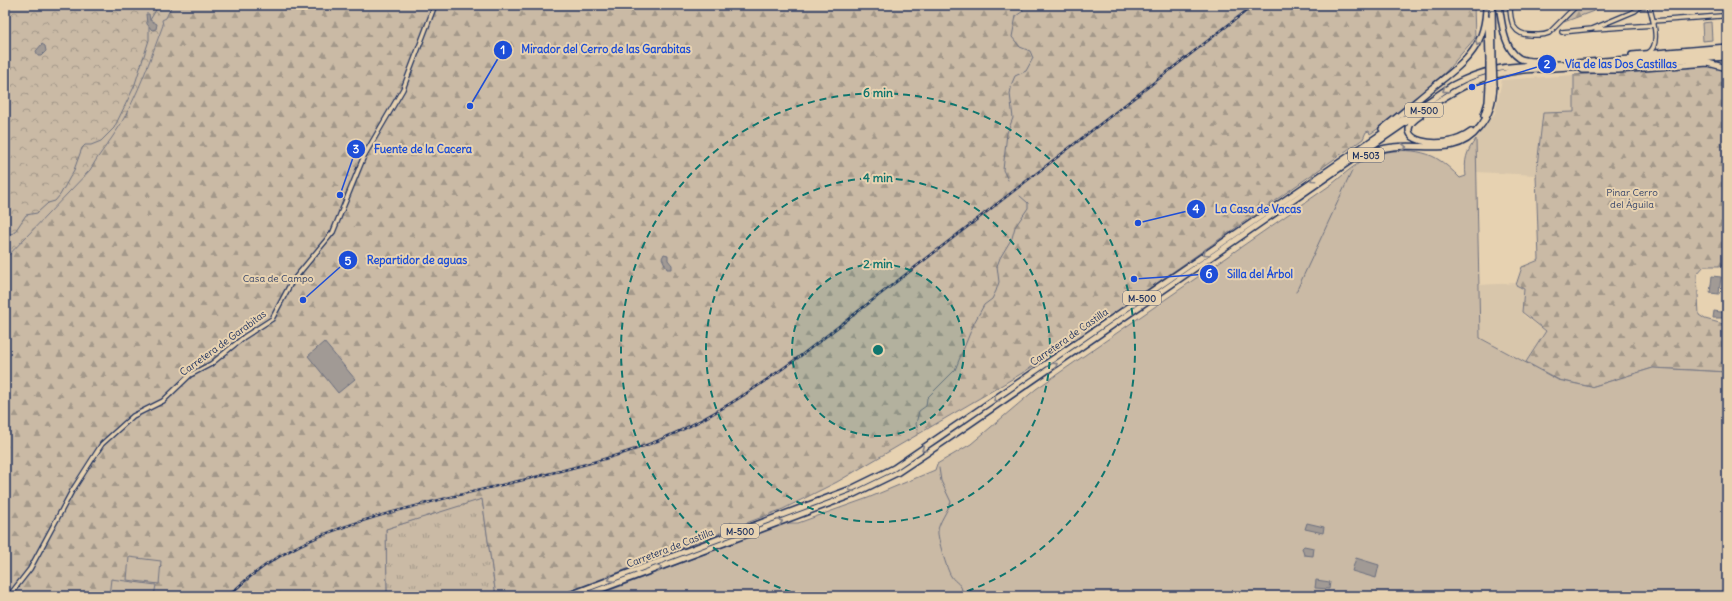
<svg xmlns="http://www.w3.org/2000/svg" width="1732" height="601" font-family="Delius,sans-serif">
  <defs>
    <pattern id="grass-tufts" width="24" height="20" patternUnits="userSpaceOnUse"><rect width="24" height="20" fill="#cabaa5"/><path d="M3 7l-1-3M5 7V3M7 7l1-3M15 17l-1-3M17 17v-4M19 17l1-3" fill="none" stroke="#a3988a"/></pattern>
    <pattern id="forest-firs" width="22" height="20" patternUnits="userSpaceOnUse"><rect width="22" height="20" fill="#cabaa5"/><path d="M5 1l3.5 6h-7zM16 11l3.5 6h-7z" fill="#a3988a"/></pattern>
    <pattern id="park-crowns" width="20" height="18" patternUnits="userSpaceOnUse"><rect width="20" height="18" fill="#cabaa5"/><path d="M2 6a3 3 0 1 1 6 0M12 15a3 3 0 1 1 6 0" fill="none" stroke="#a3988a"/></pattern>
  </defs>
  <rect width="100%" height="100%" fill="#e7d2b1"/>
  <filter id="ink" filterUnits="userSpaceOnUse"><feTurbulence type="fractalNoise" baseFrequency=".025" numOctaves="2"/><feDisplacementMap in="SourceGraphic" scale="8" xChannelSelector="R" yChannelSelector="G"/><feConvolveMatrix kernelMatrix="1 2 1 2 8 2 1 2 1" color-interpolation-filters="sRGB"/></filter>
  <g filter="url(#ink)">
    <!-- built -->
    <path fill="#d8c6ab" d="M 1574,75 L 1574,112 L 1543,114 L 1536,175 L 1476,172 L 1476,139 L 1495,113 L 1502,80 Z
      M 1517,283 L 1524,288 L 1523,315 L 1546,331 L 1526,362 L 1479,337 L 1479,285 Z"/>
    <!-- grass -->
    <path fill="url(#grass-tufts)" stroke="#727482" d="M 482,498 L 496,596 L 387,596 L 386,529 Z"/>
    <!-- forest -->
    <path fill="url(#forest-firs)" stroke="#727482" d="M 5,5 L 1474,5 L 1475,38 L 1443,75 L 1379,128 L 1370,134 L 1369,131 L 1366,132 L 1363,139 L 1081,336 L 1019,375 L 837,482 L 783,509 L 557,596 L 496,596 L 482,499 L 386,529 L 387,596 L 5,596 Z
      M 1580,5 L 1610,5 L 1564,22 Z
      M 1699,66 L 1715,66 L 1727,70 L 1727,266 L 1704,266 L 1697,274 L 1699,315 L 1705,319 L 1727,325 L 1727,372 L 1653,368 L 1591,387 L 1559,380 L 1526,362 L 1546,331 L 1522,312 L 1524,289 L 1516,285 L 1522,267 L 1539,260 L 1536,175 L 1543,113 L 1574,112 L 1574,75 Z"/>
    <!-- park -->
    <path fill="url(#park-crowns)" stroke="#727482" d="M 5,5 L 172,5 L 166,18 L 162,20 L 163,25 C 150,60 138,95 119,127 C 110,142 98,155 90,170 L 5,259 Z"/>
    <!-- garden -->
    <path fill="#cabaa5" stroke="#727482" d="M 1711,22 L 1712,40 L 1703,41 L 1702,23 Z
      M 1476,139 L 1480,338 L 1558,380 L 1591,387 L 1653,368 L 1727,372 L 1727,596 L 595,596 L 785,523 L 798,523 L 868,498 L 935,470 L 937,464 L 971,444 L 1036,389 L 1332,184 C 1341,177 1349,169 1359,163 C 1380,149 1414,146 1436,158 C 1445,163 1453,171 1460,178 L 1466,176 C 1464,160 1466,152 1476,139 Z
      M 129,557 L 161,561 L 159,584 L 127,580 Z
      M 111,579 L 156,585 L 154,596 L 109,596 Z"/>
    <!-- water -->
    <path fill="#a19a95" stroke="#6b6f7f" d="M 146,14 L 149,14 L 150,20 L 157,24 L 156,29 L 152,30 L 147,24 Z
      M 42,44 L 45,46 L 46,51 L 41,56 L 38,56 L 36,51 Z
      M 664,254 L 668,255 L 668,260 L 672,265 L 672,269 L 667,269 L 662,258 Z
      M 1712,276 L 1721,277 L 1719,294 L 1710,293 Z
      M 1714,311 L 1727,313 L 1727,318 L 1713,318 Z
      M 324,342 L 355,379 L 338,393 L 308,356 Z
      M 1307,523 L 1324,527 L 1323,533 L 1305,529 Z
      M 1304,546 L 1314,548 L 1313,556 L 1304,555 L 1302,548 Z
      M 1356,558 L 1379,565 L 1376,578 L 1352,571 Z
      M 1316,580 L 1330,582 L 1329,589 L 1315,588 Z"/>
    <g fill="none" stroke-linecap="round" stroke-linejoin="round">
      <!-- stream -->
      <path stroke="#6b6f7f" stroke-width="1" d="M 150,20 L 159,5
        M 1008,180 L 1003,170 L 1007,133 L 1013,118 L 1010,94 L 1012,83 L 1015,76 L 1026,71 L 1033,58 L 1030,51 L 1020,47 L 1012,37 L 1016,16 L 1023,11 L 1021,5
        M 5,235 L 14,233 L 26,215 L 37,213 L 48,203 L 55,201 L 60,195 L 74,170 L 82,148 L 85,145 L 91,145 L 101,141 L 114,128 L 134,87 L 149,40 L 149,27
        M 1296,292 L 1352,171
        M 918,430 L 916,424 L 919,411 L 926,406 L 927,398 L 955,370 L 974,323 L 984,305 L 992,299 L 996,291 L 999,282 L 997,266 L 1000,258 L 1012,238 L 1015,227 L 1028,208 L 1028,203 L 1020,196
        M 939,468 L 941,481 L 951,502 C 948,510 938,524 938,531 C 937,537 947,570 951,576 C 955,583 963,584 962,593 L 959,596"/>
      <!-- minor casing -->
      <g stroke="#1b2f5e" stroke-width="6">
        <path id="minor" d="M 1510,5 C 1510,22 1513,36 1533,35 C 1539,35 1543,36 1549,33 L 1577,5
          M 1653,21 L 1721,16
          M 1595,29 L 1654,25
          M 1562,32 L 1592,29 L 1635,11 L 1642,5
          M 1648,53 C 1662,45 1652,17 1649,5
          M 9,596 L 30,569 L 72,491 L 102,444 L 133,416 L 163,401 L 190,375 L 211,364 L 244,337 L 272,319 L 291,283 L 333,232 L 364,156 L 403,89 L 435,5"/>
      </g>
      <!-- highway casing -->
      <g stroke="#1b2f5e" stroke-width="8">
        <path id="highway" d="M 1492,5 L 1493,62
          M 1499,5 C 1502,21 1503,48 1519,58 C 1526,62 1536,61 1544,61
          M 1488,19 L 1489,62
          M 1632,55 L 1727,47
          M 1583,70 L 1618,70 L 1708,63 L 1727,68
          M 1484,115 L 1488,102 L 1489,85
          M 1420,116 C 1385,139 1442,154 1471,132
          M 1382,129 C 1399,116 1415,102 1432,88 C 1463,63 1486,49 1486,5
          M 1358,159 C 1369,153 1380,148 1393,147 C 1424,143 1457,157 1479,128 C 1490,115 1493,101 1494,85
          M 567,596 L 851,489 L 894,468 L 1451,86 C 1497,61 1526,67 1575,63 C 1626,59 1676,56 1727,52
          M 583,596 L 852,495 L 897,473 L 942,443 L 1421,112 C 1460,87 1476,76 1523,70 L 1727,57"/>
      </g>
      <!-- minor -->
      <use href="#minor" stroke="#e7d2b1" stroke-width="3.5"/>
      <!-- highway -->
      <use href="#highway" stroke="#e7d2b1" stroke-width="5"/>
      <!-- rail casing -->
      <g stroke="#1b2f5e" stroke-width="2.5">
        <path id="rail" d="M 229,596 C 283,540 354,522 427,503 C 496,485 568,472 636,449 C 697,428 751,392 803,354 L 1254,5"/>
      </g>
      <!-- rail -->
      <use href="#rail" stroke="#e7d2b1" stroke-width="1" stroke-dasharray="3" stroke-linecap="butt"/>
      <!-- highway-bridge casing -->
      <g stroke="#1b2f5e" stroke-width="8" stroke-linecap="butt">
        <path id="highway-bridge" d="M 1489,62 L 1489,85
          M 1493,62 L 1494,85"/>
      </g>
      <!-- highway-bridge -->
      <use href="#highway-bridge" stroke="#e7d2b1" stroke-width="5"/>
    </g>
    <!-- one-way arrows -->
    <defs><path id="oneway-chevron" d="M-2-3.5L2.5 0L-2 3.5" fill="none" stroke-width="1.6" stroke-linecap="round" stroke-linejoin="round"/></defs>
    <g stroke="#818088">
      <use href="#oneway-chevron" transform="translate(1478 43) rotate(115)"/>
      <use href="#oneway-chevron" transform="translate(1445 90) rotate(146)"/>
      <use href="#oneway-chevron" transform="translate(1404 147) rotate(2)"/>
      <use href="#oneway-chevron" transform="translate(1313 179) rotate(145)"/>
      <use href="#oneway-chevron" transform="translate(1206 253) rotate(145)"/>
      <use href="#oneway-chevron" transform="translate(1055 365) rotate(-34)"/>
      <use href="#oneway-chevron" transform="translate(996 399) rotate(145)"/>
      <use href="#oneway-chevron" transform="translate(924 449) rotate(146)"/>
      <use href="#oneway-chevron" transform="translate(851 489) rotate(158)"/>
      <use href="#oneway-chevron" transform="translate(780 522) rotate(-21)"/>
      <use href="#oneway-chevron" transform="translate(659 568) rotate(-21)"/>
      <use href="#oneway-chevron" transform="translate(611 579) rotate(159)"/>
    </g>
  </g>
  <!-- distance rings -->
  <circle cx="878" cy="350" r="86" fill="#0f766e" fill-opacity=".12"/>
  <g fill="none" stroke="#0f766e" stroke-width="2" stroke-dasharray="7 5">
    <circle cx="878" cy="350" r="86"/>
    <circle cx="878" cy="350" r="172"/>
    <path d="M803 596A257 257 0 1 1 953 596"/>
  </g>
  <g text-anchor="middle" dominant-baseline="central" stroke-width="4" stroke-linejoin="round" paint-order="stroke">
    <!-- shield labels -->
    <g fill="#e7d2b1" stroke="#586077" stroke-width="1">
      <rect x="1405" y="103" width="38" height="14" rx="3"/>
      <rect x="1348" y="148" width="36" height="14" rx="3"/>
      <rect x="1123" y="291" width="38" height="14" rx="3"/>
      <rect x="721" y="524" width="38" height="14" rx="3"/>
    </g>
    <g font-size="9" font-weight="bold" fill="#1b2f5e">
      <text x="1424" y="110">M-500</text>
      <text x="1366" y="155">M-503</text>
      <text x="1142" y="298">M-500</text>
      <text x="740" y="531">M-500</text>
    </g>
    <!-- park labels -->
    <g font-size="10" fill="#354469" stroke="#e7d2b1">
      <text x="1632" y="192">Pinar Cerro<tspan x="1632" dy="12">del Águila</tspan></text>
      <text x="278" y="278">Casa de Campo</text>
    </g>
    <!-- street labels -->
    <g font-size="10" fill="#1b2f5e" stroke="#e7d2b1">
      <text transform="translate(1069 337) rotate(-35)">Carretera de Castilla</text>
      <text transform="translate(223 343) rotate(-36)">Carretera de Garabitas</text>
      <text transform="translate(670 548) rotate(-21)">Carretera de Castilla</text>
    </g>
  </g>
  <circle cx="878" cy="350" r="6" fill="#0f766e" stroke="#e7d2b1" stroke-width="2"/>
  <g font-size="12" text-anchor="middle" font-weight="bold" fill="#0f766e" stroke="#e7d2b1" stroke-width="4" stroke-linejoin="round" paint-order="stroke">
    <text x="878" y="97">6 min</text>
    <text x="878" y="182">4 min</text>
    <text x="878" y="268">2 min</text>
  </g>
  <!-- callouts -->
  <path fill="none" stroke="#1d4ed8" stroke-width="1.5" d="M470 106L503 50M1472 87L1547 64M340 195L356 149M1138 223L1196 209M303 300L348 260M1134 279L1209 274"/>
  <g fill="#1d4ed8" stroke="#e7d2b1" stroke-width="1.5">
    <circle cx="470" cy="106" r="4"/>
    <circle cx="1472" cy="87" r="4"/>
    <circle cx="340" cy="195" r="4"/>
    <circle cx="1138" cy="223" r="4"/>
    <circle cx="303" cy="300" r="4"/>
    <circle cx="1134" cy="279" r="4"/>
    <circle cx="503" cy="50" r="10"/>
    <circle cx="1547" cy="64" r="10"/>
    <circle cx="356" cy="149" r="10"/>
    <circle cx="1196" cy="209" r="10"/>
    <circle cx="348" cy="260" r="10"/>
    <circle cx="1209" cy="274" r="10"/>
  </g>
  <g font-size="12" text-anchor="middle" font-weight="bold" fill="#fff">
    <text x="503" y="54">1</text>
    <text x="1547" y="68">2</text>
    <text x="356" y="153">3</text>
    <text x="1196" y="213">4</text>
    <text x="348" y="265">5</text>
    <text x="1209" y="278">6</text>
  </g>
  <g font-size="11" text-anchor="middle" font-weight="bold" fill="#1d4ed8" stroke="#e7d2b1" stroke-width="4" stroke-linejoin="round" paint-order="stroke">
    <text x="606" y="53">Mirador del Cerro de las Garabitas</text>
    <text x="1621" y="68">Vía de las Dos Castillas</text>
    <text x="423" y="153">Fuente de la Cacera</text>
    <text x="1258" y="213">La Casa de Vacas</text>
    <text x="417" y="264">Repartidor de aguas</text>
    <text x="1260" y="278">Silla del Árbol</text>
  </g>
  <!-- margin -->
  <rect width="1732" height="601" fill="none" stroke="#e7d2b1" stroke-width="20"/>
  <rect x="10" y="10" width="1712" height="581" fill="none" stroke="#1b2f5e" stroke-width="1.5" filter="url(#ink)"/>
</svg>
